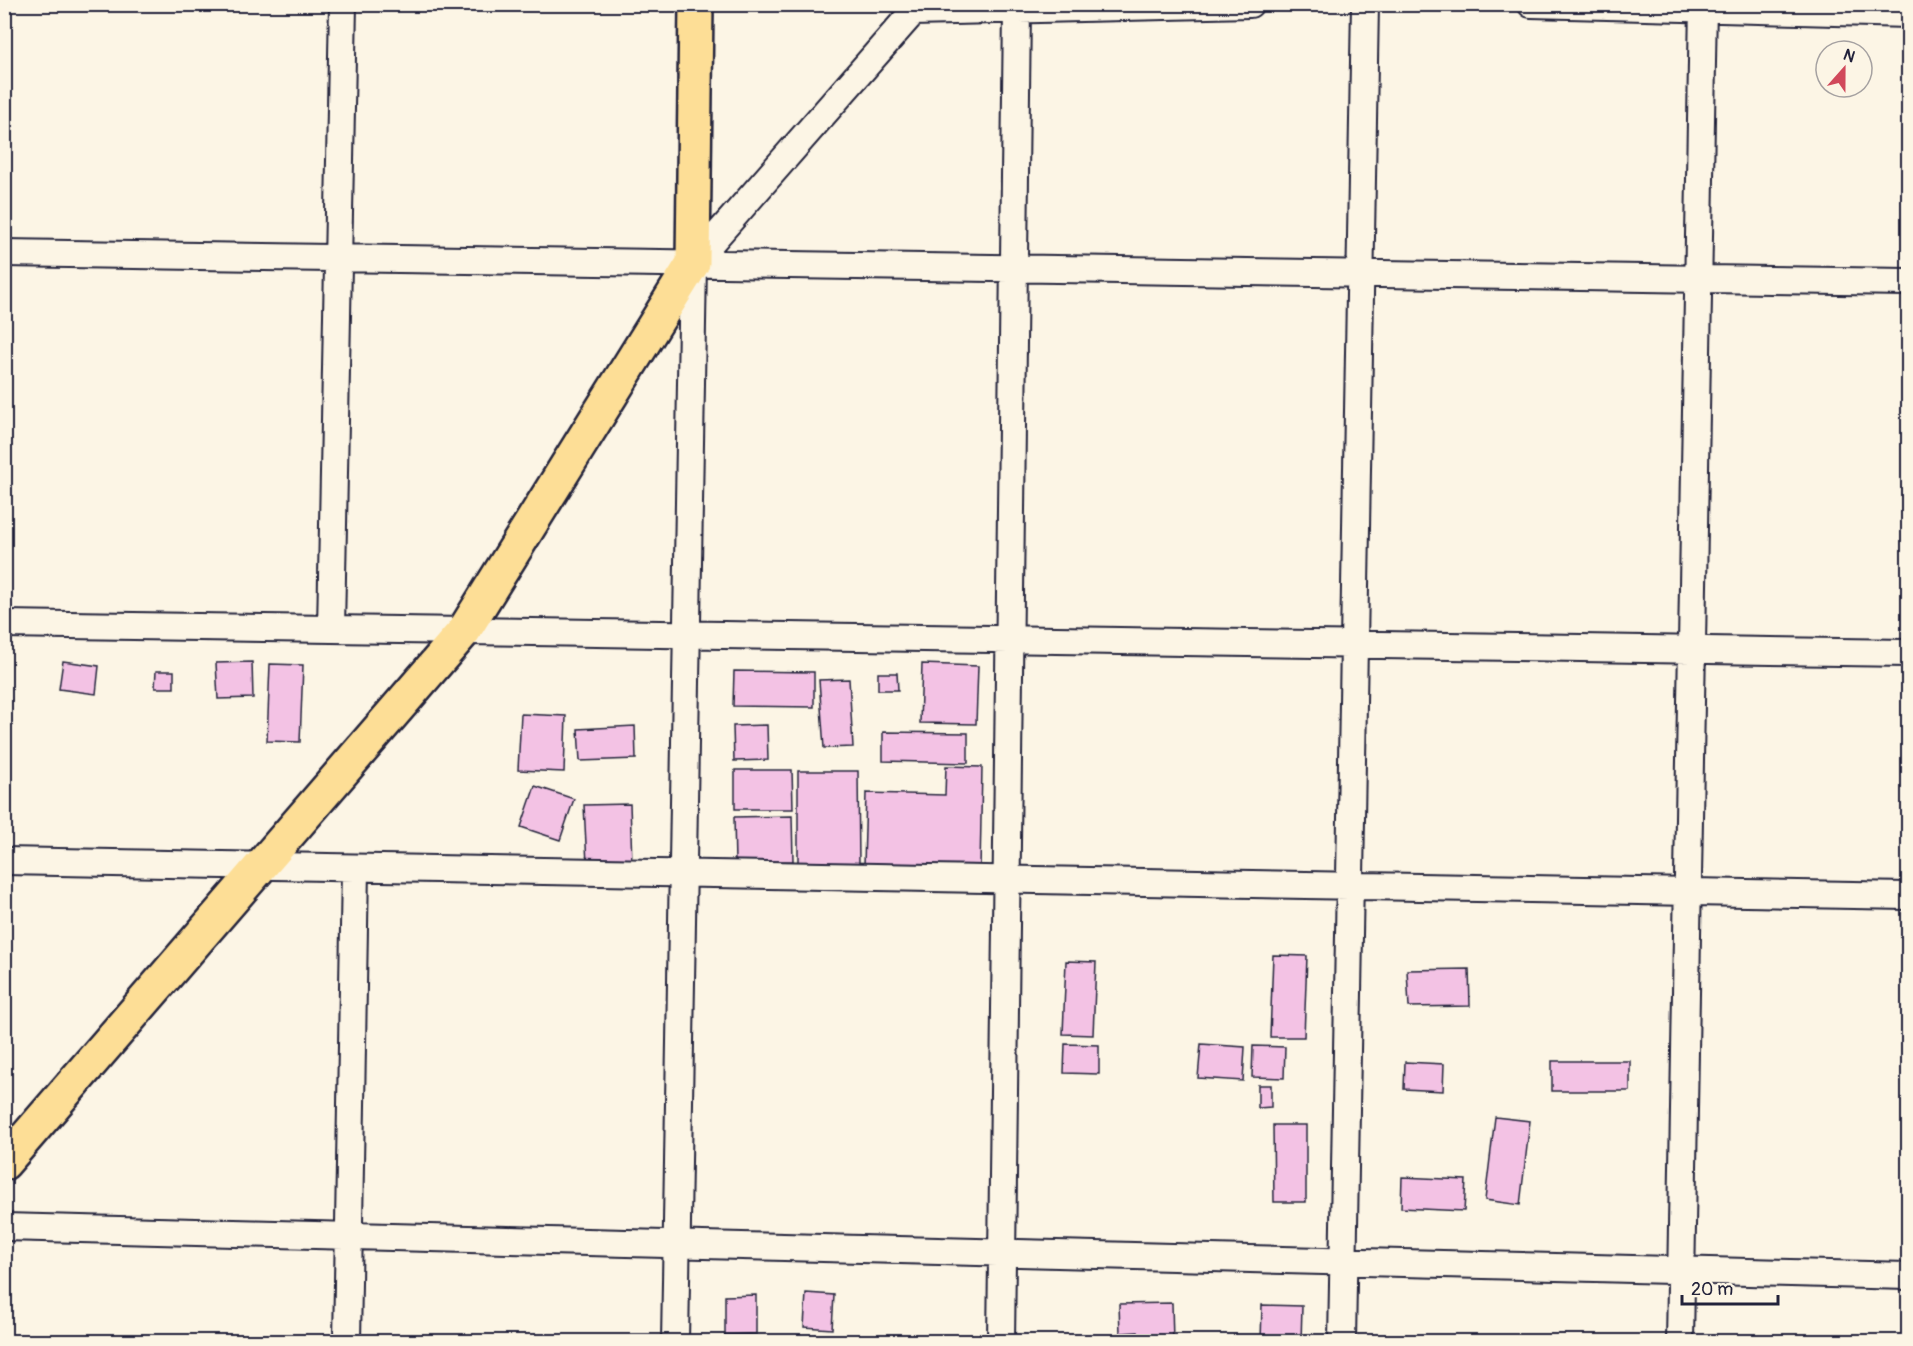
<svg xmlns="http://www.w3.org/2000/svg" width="1913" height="1346" font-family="Pangolin,sans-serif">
  <rect width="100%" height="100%" fill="#fcf5e5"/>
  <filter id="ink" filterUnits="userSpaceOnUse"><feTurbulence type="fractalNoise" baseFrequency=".0167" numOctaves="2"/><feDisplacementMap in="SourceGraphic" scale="12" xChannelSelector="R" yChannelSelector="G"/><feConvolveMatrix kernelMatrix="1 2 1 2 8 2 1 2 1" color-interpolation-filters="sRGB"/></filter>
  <g filter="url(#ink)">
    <!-- building -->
    <path fill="#f3c2e4" stroke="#22223b" stroke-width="1.5" d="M 63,661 L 99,666 L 96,694 L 59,689 Z
      M 252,662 L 253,698 L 218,699 L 216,663 Z
      M 270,664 L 303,665 L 300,742 L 267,741 Z
      M 922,664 L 978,666 L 976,724 L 920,723 Z
      M 156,671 L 174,671 L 174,688 L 155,688 Z
      M 734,671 L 814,672 L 814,707 L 733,706 Z
      M 878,673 L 897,673 L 898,690 L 878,690 Z
      M 849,679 L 853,747 L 824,748 L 819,680 Z
      M 521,714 L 566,716 L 564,772 L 518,770 Z
      M 767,725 L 768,760 L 734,761 L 733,726 Z
      M 635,726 L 636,759 L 580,761 L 578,729 Z
      M 883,732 L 968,733 L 968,763 L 883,761 Z
      M 946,766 L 982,767 L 980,869 L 864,866 L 866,793 L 945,795 Z
      M 735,770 L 792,770 L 793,809 L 735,809 Z
      M 798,771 L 858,771 L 859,866 L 798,866 Z
      M 535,786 L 574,799 L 560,840 L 521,827 Z
      M 630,804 L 632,863 L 587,864 L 584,805 Z
      M 792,816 L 793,861 L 735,863 L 734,817 Z
      M 1273,955 L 1307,956 L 1304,1037 L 1270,1037 Z
      M 1066,961 L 1096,962 L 1093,1035 L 1063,1034 Z
      M 1469,969 L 1470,1006 L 1409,1007 L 1407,970 Z
      M 1065,1044 L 1099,1045 L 1099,1074 L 1064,1073 Z
      M 1201,1044 L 1245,1047 L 1243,1081 L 1198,1078 Z
      M 1253,1046 L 1285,1047 L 1284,1078 L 1252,1077 Z
      M 1552,1061 L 1630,1061 L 1630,1091 L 1552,1091 Z
      M 1405,1062 L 1444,1064 L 1443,1091 L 1404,1089 Z
      M 1258,1085 L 1271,1085 L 1271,1107 L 1258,1108 Z
      M 1495,1117 L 1530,1121 L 1520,1205 L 1485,1200 Z
      M 1273,1125 L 1306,1125 L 1306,1202 L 1274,1202 Z
      M 1402,1177 L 1466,1180 L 1464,1211 L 1401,1208 Z
      M 806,1293 L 834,1295 L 832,1329 L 804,1327 Z
      M 756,1295 L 756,1334 L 725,1335 L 725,1296 Z
      M 1172,1303 L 1173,1342 L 1138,1342 L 1138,1332 L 1120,1333 L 1119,1304 Z
      M 1262,1305 L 1302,1306 L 1301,1342 L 1261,1342 Z"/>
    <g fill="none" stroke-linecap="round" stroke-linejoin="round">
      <!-- street casing -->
      <g stroke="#22223b" stroke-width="30">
        <path id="street" d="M 1531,4 L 1908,14
          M 913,12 L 1250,4
          M 4,253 L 1908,282
          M 4,624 L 1908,653
          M 331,629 L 343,4
          M 4,861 L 1908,896
          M 4,1227 L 1908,1276
          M 347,1342 L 355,868
          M 675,1342 L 693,263 L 913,12 L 917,4
          M 1001,1342 L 1017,10
          M 1342,1342 L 1365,4
          M 1680,1342 L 1703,4"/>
      </g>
      <!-- primary casing -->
      <g stroke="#22223b" stroke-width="38">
        <path id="primary" d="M 4,1163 L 464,631 L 693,263 L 696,4"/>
      </g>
      <!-- street -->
      <use href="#street" stroke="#fcf5e5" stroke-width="26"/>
      <!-- primary -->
      <use href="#primary" stroke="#fdde96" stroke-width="33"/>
    </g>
  </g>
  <!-- margin -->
  <rect width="1913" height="1346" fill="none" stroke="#fcf5e5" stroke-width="24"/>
  <rect x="12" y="12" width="1889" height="1322" fill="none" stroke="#22223b" stroke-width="2" filter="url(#ink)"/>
  <!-- north arrow -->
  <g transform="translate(1844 69) rotate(21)"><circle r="28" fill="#fcf5e5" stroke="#a5a1a1" stroke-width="1.5"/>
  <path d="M0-4.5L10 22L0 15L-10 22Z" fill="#d1495b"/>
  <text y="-9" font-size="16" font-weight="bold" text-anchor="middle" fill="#22223b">N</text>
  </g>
  <!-- scale -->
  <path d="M1682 1295v9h96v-9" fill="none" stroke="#22223b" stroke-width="3"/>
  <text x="1691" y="1295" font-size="18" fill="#22223b" stroke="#fcf5e5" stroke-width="4.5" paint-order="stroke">20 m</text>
</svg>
